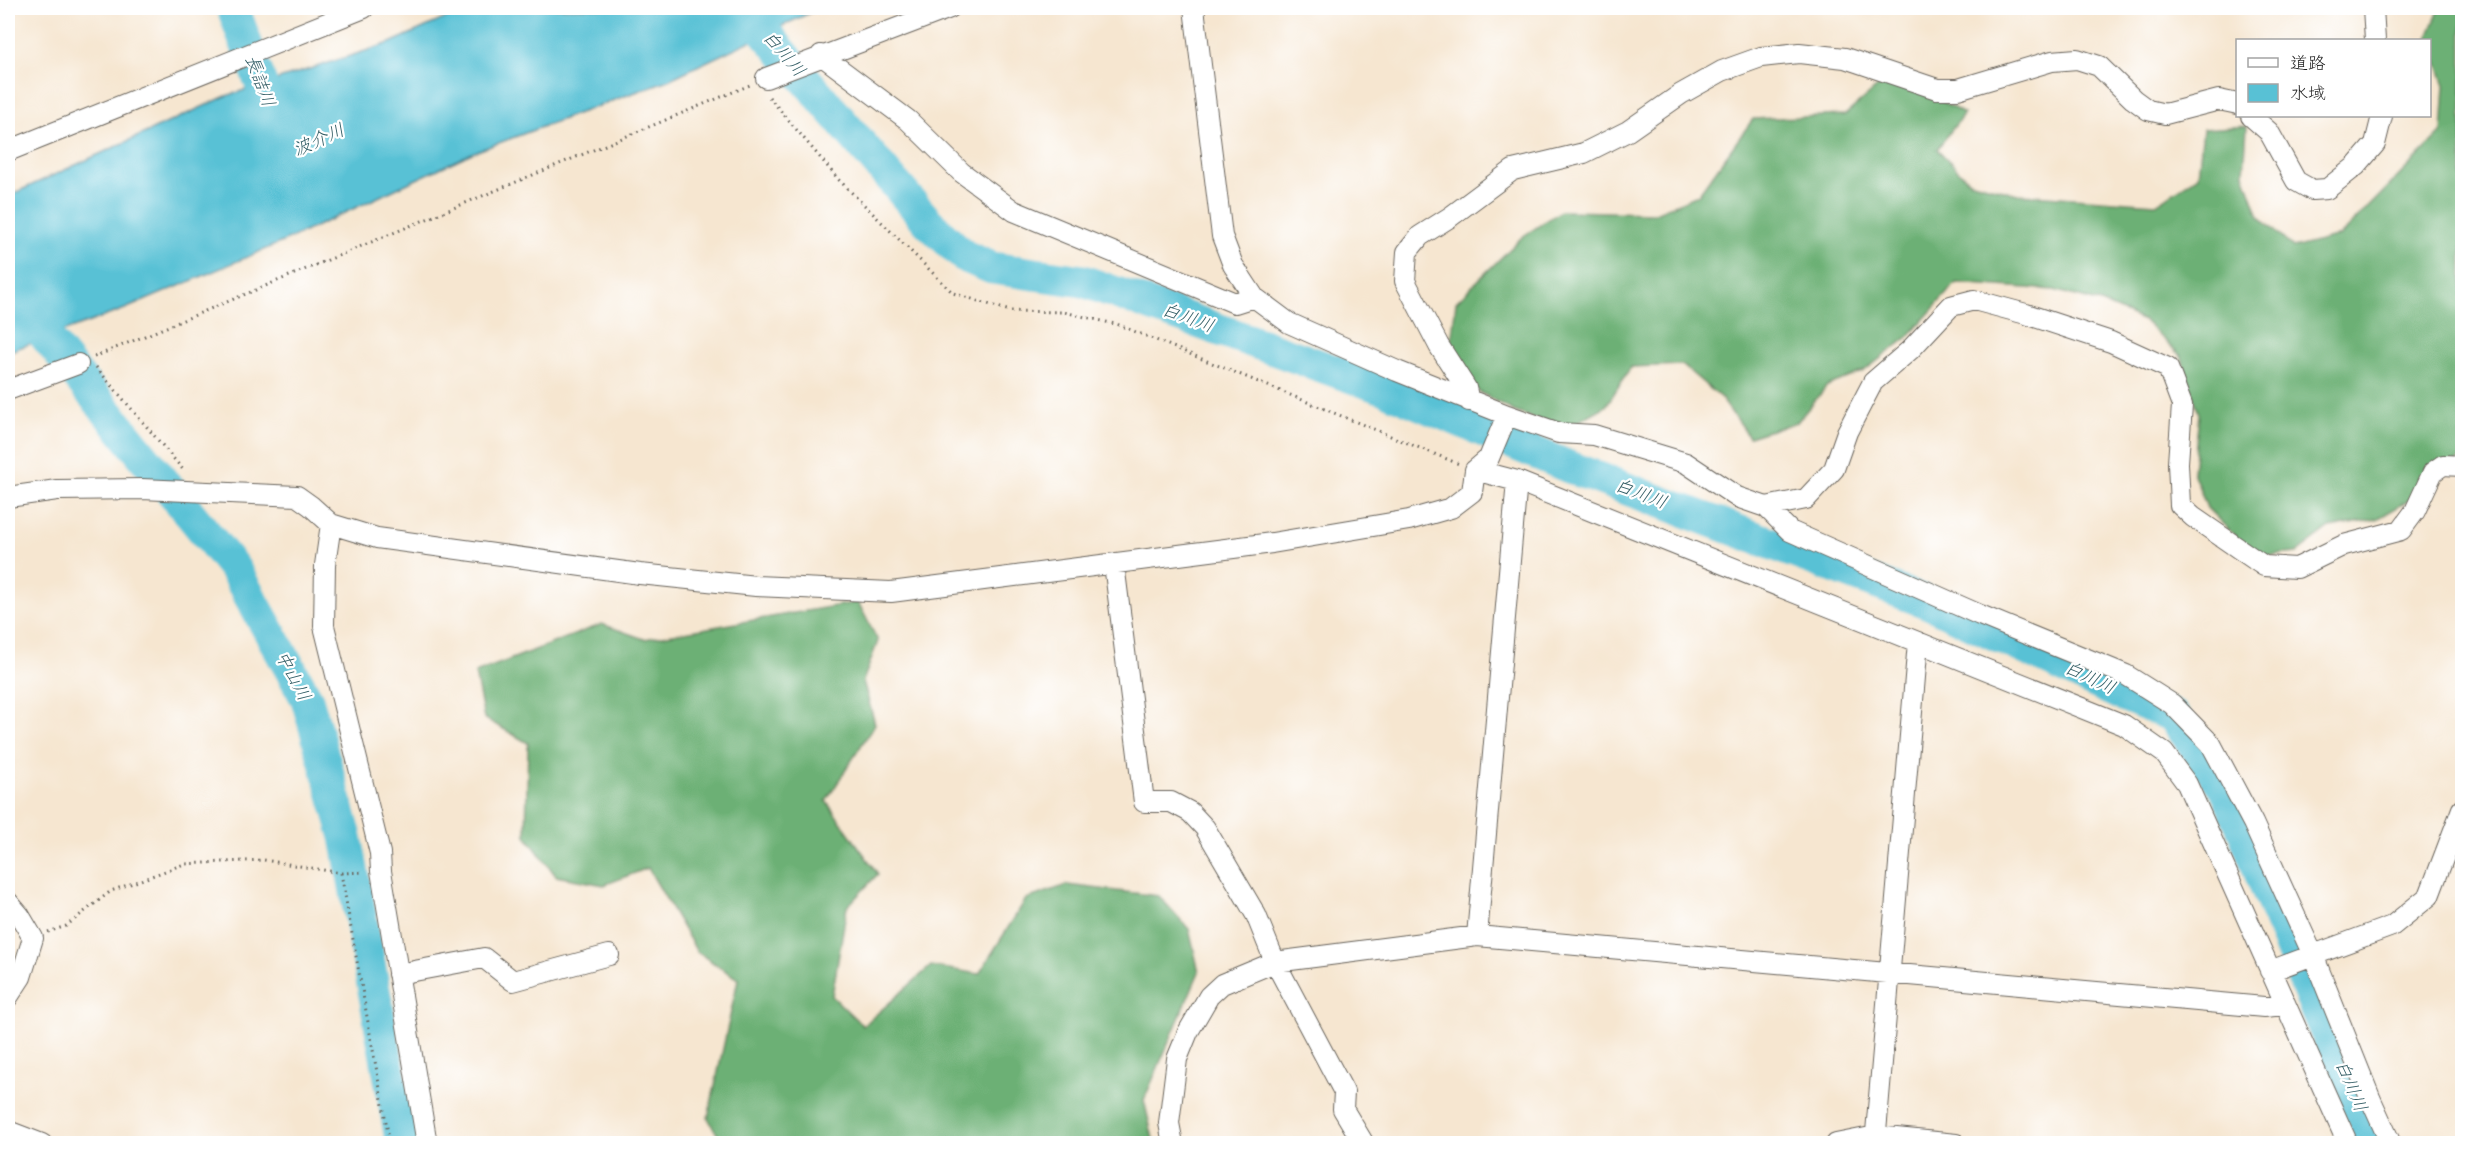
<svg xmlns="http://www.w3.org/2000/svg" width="2470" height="1151" font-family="'Balsamiq Sans','Klee One',sans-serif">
  <rect width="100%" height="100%" fill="#fff"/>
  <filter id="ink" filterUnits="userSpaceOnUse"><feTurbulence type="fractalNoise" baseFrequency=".0167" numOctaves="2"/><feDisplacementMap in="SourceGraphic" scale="12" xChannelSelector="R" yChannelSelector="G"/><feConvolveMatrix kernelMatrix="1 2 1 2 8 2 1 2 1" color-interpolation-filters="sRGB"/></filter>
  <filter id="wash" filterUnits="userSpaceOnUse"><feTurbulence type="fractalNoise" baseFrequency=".008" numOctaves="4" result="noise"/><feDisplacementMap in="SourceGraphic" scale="24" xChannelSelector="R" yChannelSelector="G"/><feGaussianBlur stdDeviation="1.35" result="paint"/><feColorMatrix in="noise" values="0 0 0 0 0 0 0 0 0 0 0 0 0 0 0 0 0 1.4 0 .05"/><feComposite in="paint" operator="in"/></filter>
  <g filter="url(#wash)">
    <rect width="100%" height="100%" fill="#f6e6d0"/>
    <!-- forest -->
    <path fill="#6cb074" stroke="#446648" stroke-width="1.5" d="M 2440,8 L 2462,8 L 2462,457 L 2417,496 L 2377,519 L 2330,528 L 2297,553 L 2256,557 L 2207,508 L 2193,472 L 2199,414 L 2181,356 L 2144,321 L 2101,303 L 2054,290 L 1956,283 L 1908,337 L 1864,371 L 1827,386 L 1797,422 L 1749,437 L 1721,398 L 1682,365 L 1631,367 L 1606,406 L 1565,429 L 1513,411 L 1476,390 L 1450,352 L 1456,302 L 1522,237 L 1561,211 L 1655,213 L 1698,195 L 1753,119 L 1845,115 L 1881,84 L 1926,92 L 1964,114 L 1937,149 L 1969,181 L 2018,194 L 2156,204 L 2198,176 L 2203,129 L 2247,126 L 2244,174 L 2259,216 L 2293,248 L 2340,236 L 2442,132 L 2445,85 L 2428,37 Z
      M 858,602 L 878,641 L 863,681 L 875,724 L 826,801 L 878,874 L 847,907 L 832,996 L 863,1026 L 931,966 L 979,974 L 1026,899 L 1067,885 L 1159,896 L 1189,929 L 1199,972 L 1144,1100 L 1154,1143 L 722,1143 L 708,1118 L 738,979 L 697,952 L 648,868 L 604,885 L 556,876 L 526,836 L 528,743 L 484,718 L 475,673 L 602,624 L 644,639 Z"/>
    <!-- water -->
    <path fill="#58c1d5" stroke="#3a6e78" stroke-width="1.5" d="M 468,8 L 820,8 L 668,80 L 472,153 L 287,240 L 125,309 L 8,352 L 8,196 L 226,96 L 390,43 Z"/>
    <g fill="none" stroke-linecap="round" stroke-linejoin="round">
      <!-- river -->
      <path stroke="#58c1d5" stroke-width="33" d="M 233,8 L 277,127
        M 744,8 L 928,222 L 964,256 L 992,268 L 1083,281 L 1385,389 L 1569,467 L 1929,603 L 2118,693 L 2173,716 L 2228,793 L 2315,1007 L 2374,1144
        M 8,290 L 234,568 L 307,699 L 346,837 L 402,1144"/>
    </g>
  </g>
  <g filter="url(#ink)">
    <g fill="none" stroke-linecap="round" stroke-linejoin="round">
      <!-- street casing -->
      <g stroke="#68635b" stroke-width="22">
        <path id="street" d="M 1194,8 L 1222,236 L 1233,265 L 1254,297 L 1289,323 L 1397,371 L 1507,415 L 1559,433 L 1594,435 L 1686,463 L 1737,497 L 1766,507 L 1790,531 L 1980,615 L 2126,675 L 2172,704 L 2211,744 L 2253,823 L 2313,955 L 2371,1100 L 2391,1144
          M 2373,8 L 2375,40
          M 821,55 L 908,120 L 961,172 L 1014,211 L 1235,303 L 1254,297
          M 766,78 L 950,8
          M 2251,116 L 2269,132 L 2296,181 L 2312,190 L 2327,189 L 2356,166 L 2375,144 L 2382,116
          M 8,151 L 364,8
          M 8,390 L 78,364
          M 1469,401 L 1466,388 L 1439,346 L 1405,281 L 1407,252 L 1420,236 L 1450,217 L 1513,170 L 1584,153 L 1628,131 L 1681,94 L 1722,71 L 1761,57 L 1799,53 L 1845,58 L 1937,89 L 1958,89 L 2052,61 L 2077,59 L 2099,66 L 2133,99 L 2148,110 L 2165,114 L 2219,100 L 2238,104
          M 1475,470 L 1517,481 L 2124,725 L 2164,753 L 2187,784 L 2348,1144
          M 8,497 L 57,490 L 142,489 L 297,496 L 311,506 L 331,524 L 377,538 L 640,574 L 756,586 L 891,592 L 1272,543 L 1409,520 L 1451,508 L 1472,492 L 1475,470 L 1489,458 L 1507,415
          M 1766,507 L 1806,499 L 1834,469 L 1847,432 L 1873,382 L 1910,350 L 1951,306 L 1974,300 L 2026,314 L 2111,342 L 2168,368 L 2182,405 L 2178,463 L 2180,505 L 2193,517 L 2264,566 L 2297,568 L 2344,545 L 2401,530 L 2415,511 L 2433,472 L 2443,465 L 2462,466
          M 331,524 L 325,565 L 324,626 L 380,853 L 381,871 L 427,1144
          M 1114,564 L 1144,802 L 1171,802 L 1190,812 L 1205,828 L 1256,915 L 1275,962 L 1344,1092 L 1343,1109 L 1364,1144
          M 8,902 L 20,916 L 33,938 L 21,977 L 8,997
          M 1477,936 L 1517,481
          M 2270,971 L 2392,926 L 2429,896 L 2462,809
          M 398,974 L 484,958 L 513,981 L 609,955
          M 8,1131 L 42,1144
          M 1173,1144 L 1169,1123 L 1177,1059 L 1188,1032 L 1209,996 L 1222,984 L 1275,962 L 1477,936 L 2264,1007 L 2285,1005
          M 1836,1144 L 1876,1136 L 1956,1144
          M 1875,1144 L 1918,642"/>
      </g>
      <!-- path -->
      <path stroke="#68635b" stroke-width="3" stroke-dasharray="1.5 4.5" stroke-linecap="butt" d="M 769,97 L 839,180 L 953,293 L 1010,311 L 1064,312 L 1119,325 L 1459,464
        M 94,357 L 750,85
        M 96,367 L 185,472
        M 341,873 L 364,872
        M 48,932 L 66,926 L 111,891 L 184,864 L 264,860 L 341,873 L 390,1144"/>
      <!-- street -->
      <use href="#street" stroke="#fff" stroke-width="20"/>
    </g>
  </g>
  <g text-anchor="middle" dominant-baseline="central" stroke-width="4.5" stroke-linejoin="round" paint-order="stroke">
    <!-- water labels -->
    <g font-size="18" font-style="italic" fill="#345e66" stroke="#fff">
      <text transform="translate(784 54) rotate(49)">白川川</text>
      <text transform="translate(260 81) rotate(70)">長詰川</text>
      <text transform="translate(319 140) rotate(-24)">波介川</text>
      <text transform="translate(1188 318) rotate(20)">白川川</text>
      <text transform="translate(1641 494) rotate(21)">白川川</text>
      <text transform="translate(293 676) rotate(62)">中山川</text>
      <text transform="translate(2090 678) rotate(25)">白川川</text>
      <text transform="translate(2351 1086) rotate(67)">白川川</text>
    </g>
  </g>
  <!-- margin -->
  <rect width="2470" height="1151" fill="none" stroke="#fff" stroke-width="30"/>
  <!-- legend -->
  <rect x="2236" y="39" width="195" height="78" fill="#ffffff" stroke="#a4a4a4" stroke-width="1.5"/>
  <rect x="2248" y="58" width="30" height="9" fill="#ffffff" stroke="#a4a4a4" stroke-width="1.5"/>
  <text x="2290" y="69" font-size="18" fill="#1c1c1c">道路</text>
  <rect x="2248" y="84" width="30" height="18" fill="#58c1d5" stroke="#a4a4a4" stroke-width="1.5"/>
  <text x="2290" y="99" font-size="18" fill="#1c1c1c">水域</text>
</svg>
